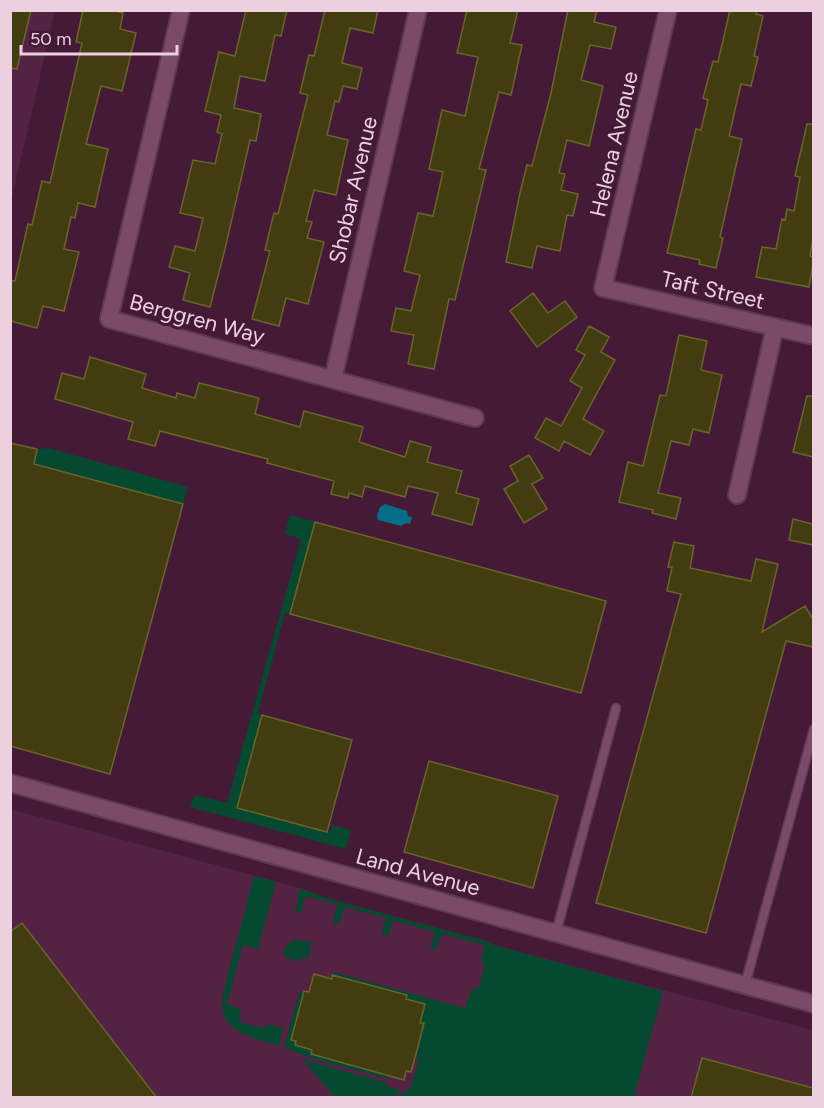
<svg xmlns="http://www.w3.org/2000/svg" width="824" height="1108" font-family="Figtree,sans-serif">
  <rect width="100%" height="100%" fill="#451a36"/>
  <!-- built -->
  <path fill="#542344" d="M 11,11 L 55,11 L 11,202 Z
    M 10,809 L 300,888 L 323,897 L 486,941 L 494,945 L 813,1030 L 813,1097 L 11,1097 Z"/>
  <!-- green -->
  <path fill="#064931" d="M 49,448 L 188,487 L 183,504 L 54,470 L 11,556 L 37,449 Z
    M 290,515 L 315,522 L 290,614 L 285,613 L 258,713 L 262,715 L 237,807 L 327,832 L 331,831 L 332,825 L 351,830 L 346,849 L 190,807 L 195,795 L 227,803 L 301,539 L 285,534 Z
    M 254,876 L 276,882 L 258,949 L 243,945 L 227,1004 L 241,1009 L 239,1022 L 263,1028 L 268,1024 L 283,1028 L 279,1046 C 248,1037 214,1031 224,990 Z
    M 300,888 L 323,897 L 486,941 L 494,945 L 663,991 L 634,1097 L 398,1097 L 411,1087 L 419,1059 L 415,1058 L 424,1024 L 420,1023 L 425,1004 L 332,975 L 333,972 L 465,1008 L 472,989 L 479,987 L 485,965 L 481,961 L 484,945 L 442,934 L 437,948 L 433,949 L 431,947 L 435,932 L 393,920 L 389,935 L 384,937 L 382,935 L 386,918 L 345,907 L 340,922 L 335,924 L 333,922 L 338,905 L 306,896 L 301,912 L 295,913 Z
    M 294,940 L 312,942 L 308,959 L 302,957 L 301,962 L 283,956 L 286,946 Z
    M 300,991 L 304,993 L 291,1040 L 296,1041 L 295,1045 L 312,1050 L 311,1054 L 385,1074 L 391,1071 L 389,1079 L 316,1060 L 284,1047 Z
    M 302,1058 L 315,1063 L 388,1083 L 387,1087 L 402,1090 L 393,1097 L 334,1097 Z"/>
  <!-- water -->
  <path fill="#046d88" d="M 385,504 L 407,511 L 408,516 L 412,517 L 410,524 L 406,523 L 401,526 L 378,520 L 377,516 L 380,507 Z"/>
  <!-- building -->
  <path fill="#423d11" stroke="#6a642b" stroke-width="1.5" d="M 10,10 L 31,10 L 17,69 L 10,68 Z
    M 83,10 L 113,10 L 123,13 L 120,29 L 136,33 L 122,91 L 101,86 L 86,144 L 108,149 L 95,207 L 78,203 L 75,218 L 71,217 L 64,249 L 79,252 L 64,311 L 43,306 L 37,328 L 10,321 L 10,280 L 15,281 L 28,224 L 32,225 L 42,181 L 50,183 L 82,43 L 76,42 Z
    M 246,10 L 287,10 L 281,36 L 275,35 L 265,81 L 240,76 L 234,108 L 261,114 L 256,141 L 250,140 L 225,249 L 210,307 L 183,300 L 190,273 L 169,267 L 175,246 L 195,251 L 203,218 L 180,213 L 193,160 L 215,164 L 222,134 L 217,132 L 221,115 L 205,111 L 219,52 L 235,56 Z
    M 325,10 L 378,10 L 373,33 L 350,28 L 342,63 L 362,68 L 357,89 L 343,86 L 339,102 L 335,101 L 327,135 L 348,140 L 336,195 L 314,190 L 306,221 L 312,222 L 307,238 L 324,242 L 308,304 L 286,298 L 279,326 L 252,319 L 270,251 L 265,250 L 274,213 L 278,214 L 308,95 L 300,93 L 309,55 L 314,56 Z
    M 467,10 L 518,10 L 510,43 L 522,45 L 511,95 L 499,92 L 479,169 L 486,170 L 479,199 L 455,300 L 449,299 L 434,369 L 408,364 L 414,335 L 391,331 L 396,308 L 411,311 L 420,275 L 404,271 L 418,213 L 433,216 L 443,172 L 429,169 L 442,110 L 465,116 L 478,57 L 457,53 Z
    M 568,10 L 597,10 L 594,22 L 616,27 L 611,49 L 590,45 L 581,80 L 603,86 L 589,146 L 567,140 L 559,173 L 565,174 L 561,190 L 578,194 L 573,216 L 567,215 L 560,251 L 537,246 L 532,268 L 506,262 L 520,193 L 527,165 L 532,166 L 551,93 Z
    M 730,10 L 757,10 L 756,14 L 763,16 L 754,56 L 758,57 L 751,86 L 741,84 L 729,136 L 742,139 L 720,237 L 723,238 L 716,268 L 699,264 L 700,260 L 667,253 L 696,129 L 701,130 L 708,100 L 703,98 L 713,61 L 718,62 Z
    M 807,124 L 813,124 L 813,239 L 810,256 L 813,257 L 813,265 L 809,287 L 756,277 L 762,247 L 776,249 L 782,219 L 785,220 L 787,209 L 794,211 L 800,177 L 795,176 Z
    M 533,293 L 548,313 L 565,301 L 577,317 L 537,347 L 510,311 Z
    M 589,326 L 609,337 L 601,352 L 615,360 L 583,419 L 604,431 L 590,455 L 564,441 L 559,451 L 535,438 L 546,418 L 561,426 L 582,388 L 570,381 L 585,355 L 576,350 Z
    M 679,335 L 707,341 L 701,370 L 722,375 L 709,433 L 693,429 L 689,445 L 671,441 L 658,493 L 681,498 L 676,519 L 652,513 L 653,510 L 619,502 L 628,462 L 643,466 L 660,395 L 666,396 Z
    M 90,357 L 146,374 L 142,388 L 176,398 L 177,393 L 195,398 L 199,383 L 259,398 L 255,414 L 300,427 L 304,411 L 363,427 L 359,442 L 405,457 L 410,441 L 431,447 L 427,462 L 462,471 L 456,493 L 479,499 L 472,525 L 432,514 L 438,493 L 408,486 L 405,497 L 365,486 L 362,497 L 349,493 L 348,498 L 331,494 L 334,481 L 267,463 L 268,459 L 160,431 L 155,446 L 128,439 L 133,422 L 55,399 L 62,373 L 84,379 Z
    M 807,396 L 813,396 L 813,457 L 793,452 Z
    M 10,443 L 37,449 L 34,464 L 183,504 L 110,774 L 10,746 Z
    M 529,455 L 543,478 L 532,484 L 547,509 L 524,523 L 504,489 L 518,481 L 510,466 Z
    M 793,519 L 813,524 L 813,545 L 789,540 Z
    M 315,522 L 606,601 L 581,693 L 290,614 Z
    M 674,542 L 694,546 L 690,568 L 727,576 L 751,581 L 756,559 L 778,564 L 762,632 L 805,606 L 813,619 L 813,647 L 786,641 L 706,933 L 596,903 L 681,594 L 667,591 L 672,567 L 668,567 Z
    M 262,715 L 352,740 L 327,832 L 237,808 Z
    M 429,761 L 558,796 L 533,888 L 404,852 Z
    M 22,923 L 157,1098 L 10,1098 L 10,932 Z
    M 314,974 L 332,979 L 332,975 L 407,995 L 406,999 L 425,1004 L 420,1023 L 424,1023 L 415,1058 L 411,1072 L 406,1071 L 404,1080 L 311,1054 L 312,1050 L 295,1045 L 296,1041 L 291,1040 L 304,991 L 309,992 Z
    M 702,1058 L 813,1088 L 813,1098 L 691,1098 Z"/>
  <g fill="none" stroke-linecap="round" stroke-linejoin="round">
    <!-- service casing -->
    <g stroke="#5d3850" stroke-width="11">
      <path id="service" d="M 556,933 L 616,708
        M 745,985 L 814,729"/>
    </g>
    <!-- minor casing -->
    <g stroke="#5d3850" stroke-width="20">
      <path id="minor" d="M 181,10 L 109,319 L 475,418
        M 668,10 L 603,288 L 814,336
        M 333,379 L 418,10
        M 737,495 L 775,327
        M 10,783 L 814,1004"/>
    </g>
    <!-- service -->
    <use href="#service" stroke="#7b4a68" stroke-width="8"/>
    <!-- minor -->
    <use href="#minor" stroke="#7b4a68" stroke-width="16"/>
  </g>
  <g text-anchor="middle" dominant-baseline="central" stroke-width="6" stroke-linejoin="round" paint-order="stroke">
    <!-- street labels -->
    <g font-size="22" fill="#edd0e0" stroke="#451a36">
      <text transform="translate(614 144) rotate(-77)">Helena Avenue</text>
      <text transform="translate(353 190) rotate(-77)">Shobar Avenue</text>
      <text transform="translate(713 290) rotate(13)">Taft Street</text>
      <text transform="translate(197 319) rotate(15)">Berggren Way</text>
      <text transform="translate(418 872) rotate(15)">Land Avenue</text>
    </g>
  </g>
  <!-- border -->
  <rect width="824" height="1108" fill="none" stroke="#edd0e0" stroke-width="24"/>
  <!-- scale -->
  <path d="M21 45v9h156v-9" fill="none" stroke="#edd0e0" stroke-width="3"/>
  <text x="30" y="45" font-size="18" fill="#edd0e0" stroke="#451a36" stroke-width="4.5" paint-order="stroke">50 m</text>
</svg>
